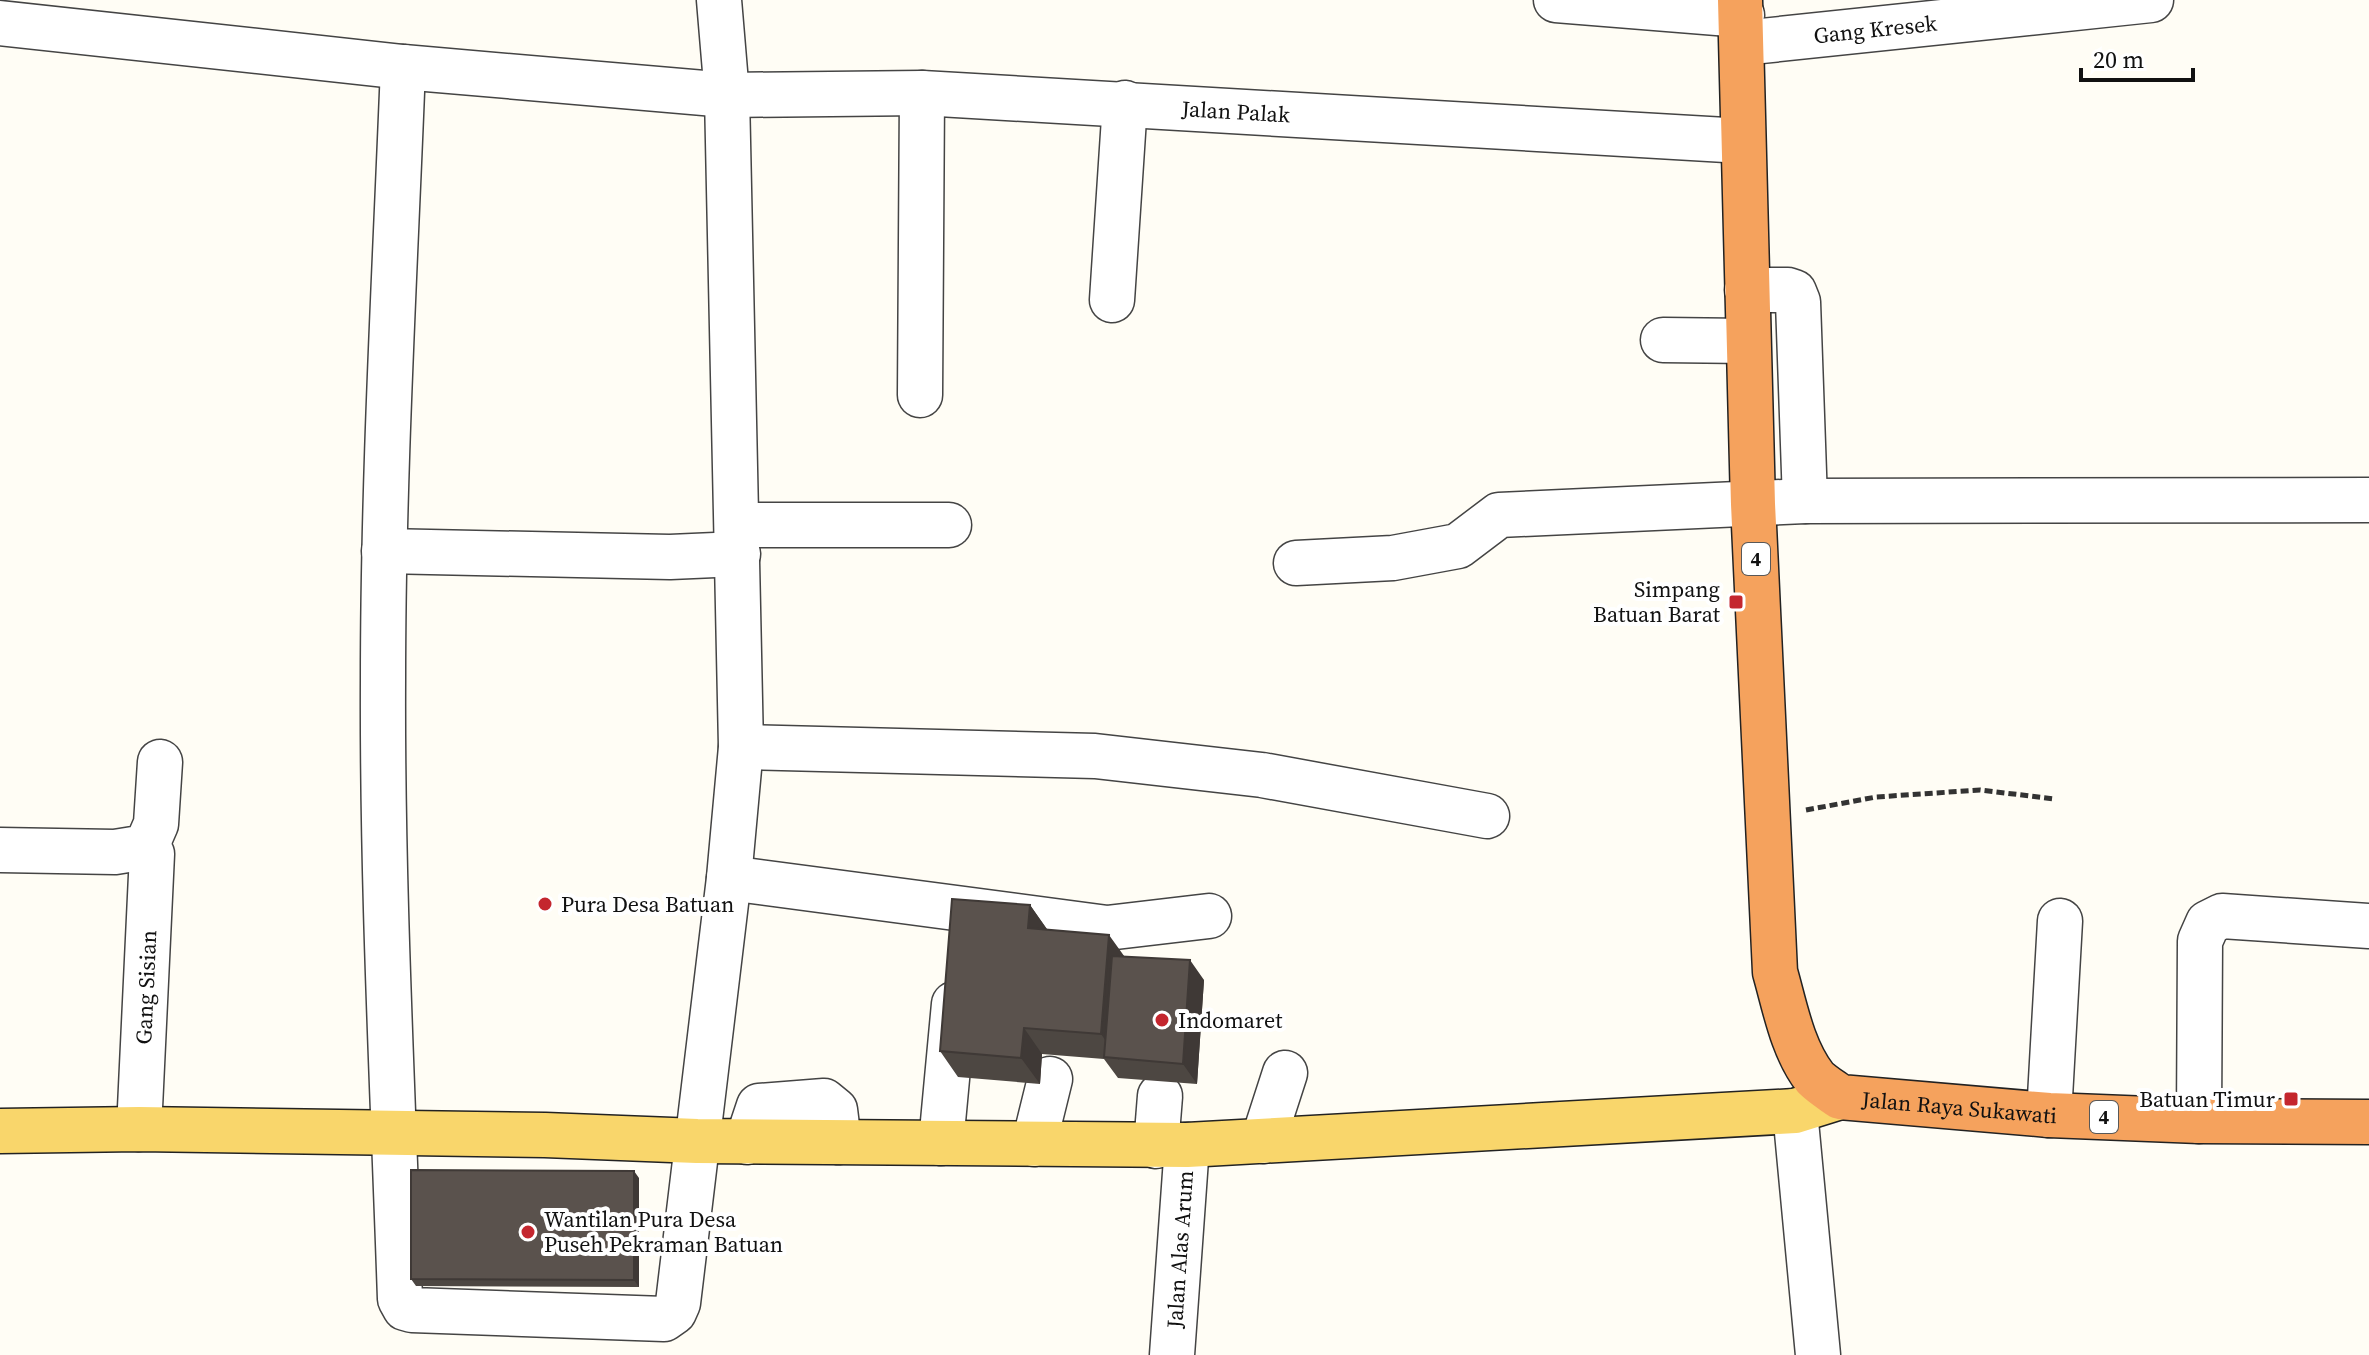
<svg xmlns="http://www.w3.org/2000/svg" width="2369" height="1355" font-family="'Source Serif 4',serif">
  <rect width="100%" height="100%" fill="#fffdf5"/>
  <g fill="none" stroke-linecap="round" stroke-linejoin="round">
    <!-- minor casing -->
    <g stroke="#444" stroke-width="47">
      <g id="minor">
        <path d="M 1556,0 L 1742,15"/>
        <path id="s1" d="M 0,23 L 403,67 L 727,95 L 922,93 L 1743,141"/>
        <path id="s2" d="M 1742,43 L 2151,0"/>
        <path d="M 403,67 C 395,271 383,476 383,680 C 382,887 393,1093 400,1299 L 405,1308 L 412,1310 L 664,1319 L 674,1312 L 678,1303 L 729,878 L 741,747 L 727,95 L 719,0"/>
        <path d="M 1747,290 L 1788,290 L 1794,292 L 1798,302 L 1805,501"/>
        <path d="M 1112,300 L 1125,103"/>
        <path d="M 1663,340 L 1748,341"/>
        <path d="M 920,395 L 922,93"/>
        <path d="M 737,525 L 949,525"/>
        <path d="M 384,551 L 670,557 L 738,554"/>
        <path d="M 1296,563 L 1393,558 L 1458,546 L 1499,515 L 1805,501 L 2369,500"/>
        <path d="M 741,747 L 1095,756 L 1262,775 L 1487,816"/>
        <path d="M 0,850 L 115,852 L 146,847 L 156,824 L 160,762"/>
        <path d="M 729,878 L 1107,928 L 1209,916"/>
        <path d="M 1795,1111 L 1818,1355"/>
        <path d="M 2049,1115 L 2060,921"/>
        <path d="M 2199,1121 L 2200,941 L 2208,923 L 2222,916 L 2369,926"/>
        <path id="s3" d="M 139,1129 L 152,854 L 146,847"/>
        <path d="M 1263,1141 L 1285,1073"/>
        <path d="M 747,1142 L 759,1106 L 824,1101 L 835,1110 L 839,1142"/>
        <path d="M 941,1143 L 954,1004"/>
        <path d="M 1034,1144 L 1050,1079"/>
        <path d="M 1156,1146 L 1160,1096"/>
        <path id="s4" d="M 1172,1355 L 1187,1145"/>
      </g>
    </g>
    <!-- major casing -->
    <g stroke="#222" stroke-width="47">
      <path id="major" d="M 0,1131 L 139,1129 L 545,1135 L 697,1141 L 1187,1145 L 1795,1111 L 1840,1097"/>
    </g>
    <!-- highway casing -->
    <g stroke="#222" stroke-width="47">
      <g id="highway">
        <path id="s5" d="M 1740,0 L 1753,504 L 1775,972 C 1785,1007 1792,1048 1815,1078 C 1822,1085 1832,1091 1840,1097 L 2049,1115 L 2199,1121 L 2369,1122"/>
      </g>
    </g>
    <!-- path -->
    <path stroke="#333" stroke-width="5" stroke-dasharray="8 4" stroke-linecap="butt" d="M 1806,810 L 1876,797 L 1980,790 L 2055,799"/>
    <!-- minor -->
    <use href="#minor" stroke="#fff" stroke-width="44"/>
    <!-- major -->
    <use href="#major" stroke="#f9d66b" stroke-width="44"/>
    <!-- highway -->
    <use href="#highway" stroke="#f5a25d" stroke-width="44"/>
  </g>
  <!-- wall -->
  <path fill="#4d4742" d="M 1030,905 L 1047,929 L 1124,956 L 1204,980 L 1197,1084 L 1118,1078 L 1104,1059 L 1042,1054 L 1040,1084 L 958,1077 L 940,1051 Z
    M 639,1178 L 639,1287 L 416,1286 L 411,1279 Z"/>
  <!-- shaded-wall -->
  <path fill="#3f3936" d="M 1030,905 L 1048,931 L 1028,928 Z
    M 1109,935 L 1127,960 L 1119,1060 L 1101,1034 Z
    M 1190,960 L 1204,980 L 1197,1084 L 1183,1064 Z
    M 1024,1028 L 1042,1054 L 1040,1084 L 1021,1058 Z
    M 634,1171 L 639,1178 L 639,1287 L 634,1280 Z"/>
  <!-- building -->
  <path fill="#5a524d" stroke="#3f3936" stroke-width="2" d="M 952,899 L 1030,905 L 1028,928 L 1109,935 L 1101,1034 L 1024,1028 L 1021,1058 L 940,1051 Z
    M 1112,956 L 1190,960 L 1183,1064 L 1104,1057 Z
    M 411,1170 L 634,1171 L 634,1280 L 411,1279 Z"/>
  <!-- markers -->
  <g fill="#c4262e" stroke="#fff" stroke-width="3">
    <rect x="1728" y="594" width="16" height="16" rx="4"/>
    <circle cx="545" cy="904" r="8"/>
    <circle cx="1162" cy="1020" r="8"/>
    <rect x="2283" y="1091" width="16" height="16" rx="4"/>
    <circle cx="528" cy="1232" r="8"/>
  </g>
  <g text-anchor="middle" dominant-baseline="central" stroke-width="8" stroke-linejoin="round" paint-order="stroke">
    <!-- shield labels -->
    <g fill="#fff" stroke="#585858" stroke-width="2">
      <rect x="1742" y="543" width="28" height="32" rx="6"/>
      <rect x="2090" y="1101" width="28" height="32" rx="6"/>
    </g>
    <g font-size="20" font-weight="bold" fill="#111">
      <text x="1756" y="559">4</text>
      <text x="2104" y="1117">4</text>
    </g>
    <!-- street labels -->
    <g font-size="22" fill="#111" stroke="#fff">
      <text stroke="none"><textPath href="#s2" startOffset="134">Gang Kresek</textPath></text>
      <text stroke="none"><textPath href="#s1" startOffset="1240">Jalan Palak</textPath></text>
      <text stroke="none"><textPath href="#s3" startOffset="142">Gang Sisian</textPath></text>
      <text stroke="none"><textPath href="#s5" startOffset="1238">Jalan Raya Sukawati</textPath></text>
      <text stroke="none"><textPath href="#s4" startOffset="106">Jalan Alas Arum</textPath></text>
    </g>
    <!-- poi labels -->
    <g font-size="22" fill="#111" stroke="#fff" text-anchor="start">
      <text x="1720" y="589" text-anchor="end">Simpang<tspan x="1720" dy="25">Batuan Barat</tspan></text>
      <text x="561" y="904">Pura Desa Batuan</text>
      <text x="1178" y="1020">Indomaret</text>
      <text x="2275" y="1099" text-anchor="end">Batuan Timur</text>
      <text x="544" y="1219">Wantilan Pura Desa<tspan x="544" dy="25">Puseh Pekraman Batuan</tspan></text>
    </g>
  </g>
  <!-- scale -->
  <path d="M2081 68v12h112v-12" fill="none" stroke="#111111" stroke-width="4"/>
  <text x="2093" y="68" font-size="24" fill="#111111" stroke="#ffffff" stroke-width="6" paint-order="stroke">20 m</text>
</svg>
